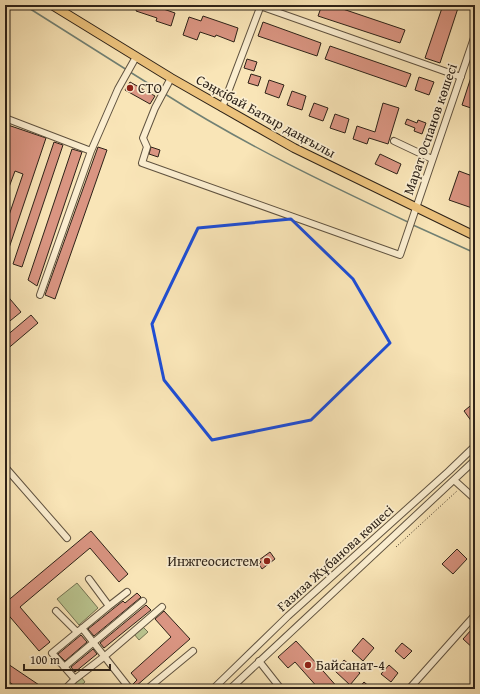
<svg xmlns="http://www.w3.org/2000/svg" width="480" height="694" font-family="'Gentium Book Plus',serif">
  <rect width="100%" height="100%" fill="#f9e5b7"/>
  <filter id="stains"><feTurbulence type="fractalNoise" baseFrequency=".005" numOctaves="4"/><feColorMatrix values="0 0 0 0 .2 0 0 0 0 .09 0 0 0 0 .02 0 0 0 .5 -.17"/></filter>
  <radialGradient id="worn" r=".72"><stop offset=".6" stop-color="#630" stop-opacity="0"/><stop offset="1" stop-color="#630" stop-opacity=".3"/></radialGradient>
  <!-- green -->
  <path fill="#bac590" stroke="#747454" d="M 77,583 L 98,608 L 79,625 L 57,599 Z
    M 143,627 L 148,632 L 139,640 L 134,634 Z
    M 81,677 L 85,682 L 77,689 L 75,689 L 71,684 Z"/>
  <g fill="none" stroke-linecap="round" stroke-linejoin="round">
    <!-- stream -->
    <path stroke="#718074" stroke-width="1.5" d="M 24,5 L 127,70
      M 130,72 L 162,92
      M 165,94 C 243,144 327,184 410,223
      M 413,225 L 475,253"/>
  </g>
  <!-- building -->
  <path fill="#da9582" stroke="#2d2218" d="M 138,5 L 152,5 L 175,13 L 171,26 L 156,21 L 157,18 L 136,11 Z
    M 322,5 L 331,5 L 405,30 L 400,43 L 318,16 Z
    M 443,5 L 459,5 L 440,63 L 425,58 Z
    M 203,16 L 238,28 L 234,42 L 216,35 L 215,37 L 200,32 L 197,40 L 183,35 L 189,17 L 201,21 Z
    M 263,22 L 321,43 L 317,56 L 258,36 Z
    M 330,46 L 411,74 L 406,87 L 325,59 Z
    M 247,59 L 257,62 L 254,71 L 244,68 Z
    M 474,68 L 475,105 L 474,109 L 462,105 Z
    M 251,74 L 261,77 L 258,86 L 248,83 Z
    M 419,77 L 434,82 L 429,95 L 415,90 Z
    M 269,80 L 284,85 L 279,98 L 265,93 Z
    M 130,82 L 155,96 L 150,104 L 125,90 Z
    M 292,91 L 306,96 L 302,110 L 287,105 Z
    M 314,103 L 328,108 L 323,121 L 309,116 Z
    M 383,103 L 399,108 L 388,144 L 369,138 L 367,144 L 353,139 L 357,126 L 375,132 Z
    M 335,114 L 349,119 L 345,133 L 330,128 Z
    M 407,119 L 417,123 L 418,120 L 426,123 L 422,134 L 414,131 L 415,128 L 405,124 Z
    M 5,124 L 46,138 L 6,257 L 5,227 L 23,174 L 15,171 L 5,198 L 5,168 L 7,161 L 5,160 Z
    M 54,142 L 63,145 L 22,267 L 13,264 Z
    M 98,147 L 107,150 L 55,299 L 45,295 Z
    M 151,147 L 160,150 L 158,157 L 149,154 Z
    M 72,149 L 82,152 L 37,286 L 28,280 Z
    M 380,154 L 401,164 L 397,174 L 375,164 Z
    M 459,171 L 475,177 L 475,209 L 449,200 Z
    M 5,293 L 21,312 L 5,325 Z
    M 31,315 L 38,323 L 5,351 L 5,337 Z
    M 475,402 L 475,419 L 472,422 L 464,411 Z
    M 91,531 L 128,574 L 119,582 L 90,548 L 20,607 L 50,642 L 39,651 L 5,611 L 5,603 Z
    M 457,549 L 467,559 L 453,574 L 442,564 Z
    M 270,552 L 275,559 L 262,569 L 259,564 L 261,562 L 259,560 Z
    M 137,593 L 141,597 L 140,598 L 94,636 L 88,629 L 123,601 L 125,603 Z
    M 146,605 L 151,610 L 104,648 L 100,643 Z
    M 164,611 L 190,639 L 135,687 L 133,684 L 137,680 L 131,673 L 171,637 L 155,619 Z
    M 472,629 L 475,632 L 475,650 L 463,639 Z
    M 81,635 L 87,642 L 65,661 L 58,654 Z
    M 363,638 L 374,648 L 363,661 L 352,651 Z
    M 296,641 L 309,655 L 339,689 L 319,689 L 295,662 L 288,668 L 278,657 Z
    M 402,643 L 412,651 L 404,659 L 395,651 Z
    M 93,649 L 97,654 L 75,672 L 71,667 Z
    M 344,660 L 360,673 L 350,685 L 335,671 Z
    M 5,662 L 45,689 L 19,689 L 5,679 Z
    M 389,665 L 398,673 L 391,682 L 381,674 Z
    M 364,682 L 372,689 L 358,689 Z"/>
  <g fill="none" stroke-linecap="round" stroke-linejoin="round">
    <!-- minor casing -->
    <g stroke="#605340" stroke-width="8">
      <path id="minor" d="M 260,6 L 461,77
        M 171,78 L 155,108 L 143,138 L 147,147 L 142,163 L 400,255 L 475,35
        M 222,108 L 261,5
        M 5,118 L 91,151
        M 394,141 L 432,159
        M 40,295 L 91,151 L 118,89 L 136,57
        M 5,467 L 67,538
        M 454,480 L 475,499
        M 109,606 L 127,592
        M 56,611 L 77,632
        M 82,628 L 130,689
        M 259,661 L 281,689
        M 64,667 L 143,601
        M 75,679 L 52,653 L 109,606 L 89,579
        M 65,689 L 75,679 L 105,656 L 162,607
        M 147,689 L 193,651
        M 213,689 L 288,616 L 449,471 L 475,446
        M 230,689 L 475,460
        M 409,689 L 475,615"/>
    </g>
    <!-- major casing -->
    <g stroke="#2d2218" stroke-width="10">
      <path id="major" d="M 52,5 L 171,78 L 294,148 L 475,236"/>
    </g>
    <!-- path -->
    <path stroke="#2d2218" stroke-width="1" stroke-dasharray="1 2" stroke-linecap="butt" d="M 396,547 L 457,491"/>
    <!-- minor -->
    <use href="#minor" stroke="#fbeed0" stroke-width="6"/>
    <!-- major -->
    <use href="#major" stroke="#ecc27c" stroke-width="8"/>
  </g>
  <!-- marked area -->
  <path fill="none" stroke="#1d4ed8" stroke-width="3" stroke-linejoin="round" d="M 291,219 L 353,279 L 390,343 L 311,420 L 212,440 L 164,380 L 152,324 L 198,228 Z"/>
  <!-- markers -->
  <g fill="#8f2418" stroke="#fbeed0" stroke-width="1.5">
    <circle cx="130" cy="88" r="4"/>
    <circle cx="267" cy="561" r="4"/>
    <circle cx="308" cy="665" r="4"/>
  </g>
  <g text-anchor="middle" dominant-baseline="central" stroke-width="3.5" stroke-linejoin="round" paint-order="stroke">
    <!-- poi labels -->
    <g font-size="14" fill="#2d2218" stroke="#fbeed0" text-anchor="start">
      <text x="138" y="88">СТО</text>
      <text x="259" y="561" text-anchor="end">Инжгеосистем</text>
      <text x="316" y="665">Байсанат-4</text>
    </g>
    <!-- street labels -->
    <g font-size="14" fill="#2d2218" stroke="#fbeed0">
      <text transform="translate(266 116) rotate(29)">Сәңкібай Батыр даңғылы</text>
      <text transform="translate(430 129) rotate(-71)">Марат Оспанов көшесі</text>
      <text transform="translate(335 558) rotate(-42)">Ғазиза Жұбанова көшесі</text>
    </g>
  </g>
  <!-- margin -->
  <rect width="480" height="694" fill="none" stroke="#f9e5b7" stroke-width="20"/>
  <rect x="6" y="6" width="468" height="682" fill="none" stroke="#2d2218" stroke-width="2"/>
  <rect x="10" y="10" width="460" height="674" fill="none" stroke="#2d2218"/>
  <!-- scale -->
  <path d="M24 664v6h86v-6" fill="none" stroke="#2d2218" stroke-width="2"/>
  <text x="30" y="664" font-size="12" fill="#2d2218" stroke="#fbeed0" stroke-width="3" paint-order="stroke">100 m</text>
  <rect width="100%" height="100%" filter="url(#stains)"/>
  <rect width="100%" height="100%" fill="url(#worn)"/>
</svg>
